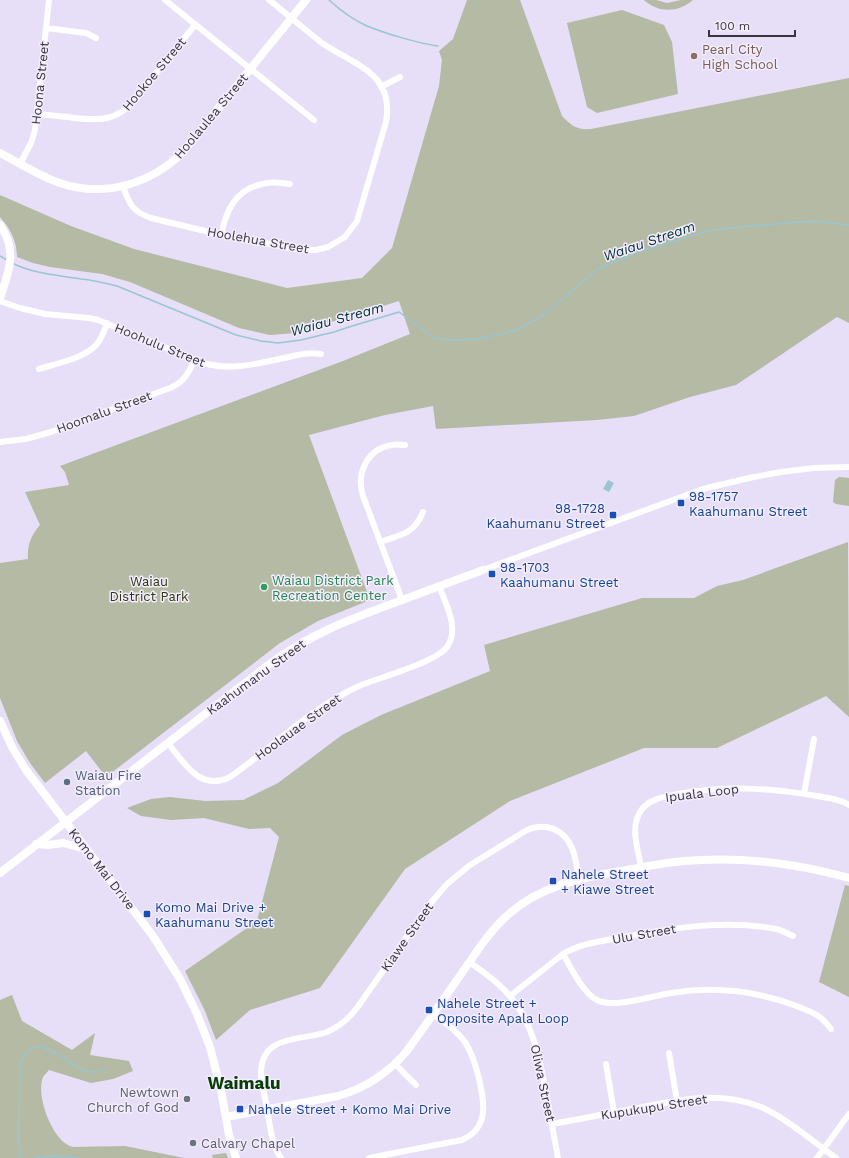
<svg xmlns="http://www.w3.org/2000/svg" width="849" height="1158" font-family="'Work Sans',sans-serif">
  <rect width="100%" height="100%" fill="#e7def7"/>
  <!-- green -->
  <path fill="#b4baa3" d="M 467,0 L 520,0 L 562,116 C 572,126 576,130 591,129 L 849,78 L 849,323 L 837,317 L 736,385 L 690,397 L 634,416 L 597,420 L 436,429 L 433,406 L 385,415 L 309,435 L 370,600 L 318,621 L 280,643 L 106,777 L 86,751 L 45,783 L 30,763 L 17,741 L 0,698 L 0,563 L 28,559 C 27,546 31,535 40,525 L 25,492 L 69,485 L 65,472 L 60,466 L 343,361 L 410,334 L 399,301 L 296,333 L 270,335 L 239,328 L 130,282 L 102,274 L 50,267 L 33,263 L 17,257 C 17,241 10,228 0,217 L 0,195 L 71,226 L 134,249 L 287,288 L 362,278 L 392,248 L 439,86 L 442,60 L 439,51 L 453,39 Z
    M 644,0 L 656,0 L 667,3 L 681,0 L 693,0 C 678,13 658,13 644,0 Z
    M 622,10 L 664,25 L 672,42 L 678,94 L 597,113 L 587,107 L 567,23 Z
    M 839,477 L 849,478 L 849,506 L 836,504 L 833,502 L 835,480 Z
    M 848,542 L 849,717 L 826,696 L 717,748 L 644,748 L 510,801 L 405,869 L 320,988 L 250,1010 L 216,1040 L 205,1011 L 185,971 L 257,921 L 279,837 L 270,828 L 249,829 L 204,818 L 171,820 L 141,816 L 127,808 L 151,799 L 170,797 L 205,801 L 243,800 L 278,783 L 342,735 L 381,715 L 490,671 L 484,645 L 642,598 L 694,598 L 717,586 L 743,580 Z
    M 845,885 L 849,886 L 849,997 L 819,982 Z
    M 12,995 L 22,1021 L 72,1050 L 95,1033 L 90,1055 L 129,1061 L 133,1071 L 113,1079 L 91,1083 L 49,1070 C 47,1072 45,1075 43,1077 C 36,1095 50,1132 65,1143 C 67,1145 70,1146 73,1147 L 125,1146 L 184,1158 L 0,1158 L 0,1000 Z
    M 226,1153 L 228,1158 L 213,1158 L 212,1155 Z"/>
  <!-- water -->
  <path fill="#99c6d2" d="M 608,480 L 614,483 L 609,492 L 603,489 Z"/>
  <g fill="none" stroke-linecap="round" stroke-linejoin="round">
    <!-- stream -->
    <path stroke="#99c6d2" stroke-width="1.5" d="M 329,0 C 340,10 353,20 367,26 C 387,34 417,43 438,46
      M 0,256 L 7,260
      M 12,263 C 34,274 57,275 81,279 C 93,280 105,283 117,286 L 236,335 L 261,341 L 278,343 L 301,340 L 334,332 L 349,327 L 399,312 L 434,338 L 454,340 L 479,339 L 517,330 L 543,315 L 598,269 L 641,251 L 708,231 L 748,226 L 814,221 L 849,225
      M 21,1158 L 19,1144 L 20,1064 C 22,1060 23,1056 26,1053 C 42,1031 75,1074 95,1072 C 98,1072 103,1070 106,1068
      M 35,1158 L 54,1156 L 79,1158"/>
    <!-- minor -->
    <path stroke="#fff" stroke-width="6" d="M 165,0 L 314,120
      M 46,28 L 86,33 L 96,38
      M 381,87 L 400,77
      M 37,114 C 49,115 62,116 74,118 C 98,120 114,122 132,103 L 195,25
      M 20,164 L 31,143 L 35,130 L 49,0
      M 123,186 C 129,204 133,212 151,218 L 230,237 L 302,250 L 316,250 L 328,247 L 345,237 L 357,221 L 386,122 C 395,73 354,65 322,43 C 304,29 287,14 269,0
      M 221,235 C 226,211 235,190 262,184 C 271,181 281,183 290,184
      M 0,301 L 20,308 L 45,314 L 89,318 L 98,320 L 203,363 C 232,371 255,364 284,358 C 298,355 306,352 321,354
      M 39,369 C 55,364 85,358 96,345 C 102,339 104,331 107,323
      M 0,442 L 26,439 L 51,432 L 170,388 C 184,382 189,373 194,360
      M 380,542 C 402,534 413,535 423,512
      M 483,570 L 703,489 L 749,478 L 781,472 L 814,468 L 849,467
      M 402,600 L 363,496 C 356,473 367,449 392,445 C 396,444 401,445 405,445
      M 168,743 C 184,763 200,792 230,777 C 273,747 311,708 359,686 C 380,677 435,663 447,647 C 460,628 446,605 439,586
      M 804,794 L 814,739
      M 641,867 C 638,848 629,826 642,809 C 651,798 665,797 678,794 C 725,785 770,788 817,796 C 828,798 840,799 849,805
      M 563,954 C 571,968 583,993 597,1000 C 614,1009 651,996 671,993 C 714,986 758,991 799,1007 C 806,1010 815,1013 821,1018 C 824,1021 828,1025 831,1029
      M 469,962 C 484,972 498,982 509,995 C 533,1023 539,1056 546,1092 C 550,1114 554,1136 558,1158
      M 510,996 L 563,954 C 581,943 604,941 624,937 C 674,928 725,919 776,929 C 781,930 787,933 793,936
      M 669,1053 L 677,1101
      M 395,1064 L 416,1085
      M 606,1064 L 614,1112
      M 552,1124 C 581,1119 609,1113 638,1108 C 681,1100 718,1090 761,1107 C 788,1119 812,1141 836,1158
      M 281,1158 C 270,1143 270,1121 266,1103 C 264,1093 261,1082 261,1072 C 262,1034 301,1041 327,1032 C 339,1027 349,1018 357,1008 L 429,905 L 447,884 L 470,865 L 527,830 C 545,822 564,829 572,848 C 576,857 577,869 579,879
      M 369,1158 L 462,1140 C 471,1136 479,1129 482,1118 C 487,1101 475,1057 465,1042 C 456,1030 445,1022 433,1014
      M 817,1158 L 849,1114"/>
    <!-- tertiary -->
    <path stroke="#fff" stroke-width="8" d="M 0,153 C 20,163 39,176 60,183 C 104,198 151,184 183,152 L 306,0
      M 0,225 C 18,251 9,271 0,298
      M 0,721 L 13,749 L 26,770 L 153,936 L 180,979 L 197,1014 L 210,1047 L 221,1090 L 229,1135 L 236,1158
      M 36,844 L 48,845 L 63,843 L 86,849
      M 0,873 L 271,663 C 311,634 348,620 394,603 C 424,592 453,581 483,570
      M 226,1117 L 338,1096 C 366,1088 388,1073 406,1052 C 426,1025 445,997 464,970 C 478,950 491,929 510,913 C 540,887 577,879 615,872 C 638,868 661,863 684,861 C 740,856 795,863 849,878"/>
  </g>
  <!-- markers -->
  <circle fill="#8d6e63" stroke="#f3edfd" stroke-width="1.5" cx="694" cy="56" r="4"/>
  <g fill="#1a4fb4" stroke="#f3edfd" stroke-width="1.5">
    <rect x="677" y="499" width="8" height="8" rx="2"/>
    <rect x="609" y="511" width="8" height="8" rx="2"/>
    <rect x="488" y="570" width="8" height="8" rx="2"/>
    <rect x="549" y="877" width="8" height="8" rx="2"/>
    <rect x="143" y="910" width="8" height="8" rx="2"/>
    <rect x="425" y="1006" width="8" height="8" rx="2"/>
    <rect x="236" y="1105" width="8" height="8" rx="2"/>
  </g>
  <circle fill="#2e9e5b" stroke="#f3edfd" stroke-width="1.5" cx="264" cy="587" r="4"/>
  <circle fill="#5c6f8a" stroke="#f3edfd" stroke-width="1.5" cx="67" cy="782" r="4"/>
  <g fill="#6b7280" stroke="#f3edfd" stroke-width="1.5">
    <circle cx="187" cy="1099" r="4"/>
    <circle cx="193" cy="1143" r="4"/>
  </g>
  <g text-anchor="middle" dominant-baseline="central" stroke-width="3" stroke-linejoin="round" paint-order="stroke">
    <!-- education labels -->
    <g font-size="13" fill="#785e54" stroke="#f3edfd" text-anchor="start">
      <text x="702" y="49">Pearl City<tspan x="702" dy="15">High School</tspan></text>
    </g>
    <!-- street labels -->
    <g font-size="13" fill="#39353f" stroke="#f3edfd">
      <text transform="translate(154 74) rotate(-50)">Hookoe Street</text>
      <text transform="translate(40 83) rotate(-84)">Hoona Street</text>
      <text transform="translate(211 116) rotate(-50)">Hoolaulea Street</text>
      <text transform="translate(258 240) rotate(10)">Hoolehua Street</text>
      <text transform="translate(160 345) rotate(22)">Hoohulu Street</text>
      <text transform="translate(104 412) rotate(-20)">Hoomalu Street</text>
      <text transform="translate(256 677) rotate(-36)">Kaahumanu Street</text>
      <text transform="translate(298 727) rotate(-36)">Hoolauae Street</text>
      <text transform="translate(702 793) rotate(-7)">Ipuala Loop</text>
      <text transform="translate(102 869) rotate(52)">Komo Mai Drive</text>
      <text transform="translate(644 934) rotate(-10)">Ulu Street</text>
      <text transform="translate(407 937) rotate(-55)">Kiawe Street</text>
      <text transform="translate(543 1083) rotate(78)">Oliwa Street</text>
      <text transform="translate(654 1107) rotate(-9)">Kupukupu Street</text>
    </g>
    <!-- transit labels -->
    <g font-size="13" fill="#164399" stroke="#f3edfd" text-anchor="start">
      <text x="689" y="496">98-1757<tspan x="689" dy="15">Kaahumanu Street</tspan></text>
      <text x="605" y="508" text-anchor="end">98-1728<tspan x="605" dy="15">Kaahumanu Street</tspan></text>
      <text x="500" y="567">98-1703<tspan x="500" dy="15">Kaahumanu Street</tspan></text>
      <text x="561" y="874">Nahele Street<tspan x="561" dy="15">+ Kiawe Street</tspan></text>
      <text x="155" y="907">Komo Mai Drive +<tspan x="155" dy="15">Kaahumanu Street</tspan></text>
      <text x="437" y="1003">Nahele Street +<tspan x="437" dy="15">Opposite Apala Loop</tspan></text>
      <text x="248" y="1109">Nahele Street + Komo Mai Drive</text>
    </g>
    <!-- leisure labels -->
    <g font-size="13" fill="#27864d" stroke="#f3edfd" text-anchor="start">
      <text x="272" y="580">Waiau District Park<tspan x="272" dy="15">Recreation Center</tspan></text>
    </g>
    <!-- park labels -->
    <g font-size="13" fill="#2e370c" stroke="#f3edfd">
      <text x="149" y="581">Waiau<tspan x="149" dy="15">District Park</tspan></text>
    </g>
    <!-- service labels -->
    <g font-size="13" fill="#4e5e75" stroke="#f3edfd" text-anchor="start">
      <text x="75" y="775">Waiau Fire<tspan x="75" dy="15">Station</tspan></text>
    </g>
    <!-- worship labels -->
    <g font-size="13" fill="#5b616d" stroke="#f3edfd" text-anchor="end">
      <text x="179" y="1092">Newtown<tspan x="179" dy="15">Church of God</tspan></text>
      <text x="201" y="1143" text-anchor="start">Calvary Chapel</text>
    </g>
    <!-- water labels -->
    <g font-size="14" font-style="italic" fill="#032f38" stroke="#f3edfd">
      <text transform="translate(649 241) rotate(-19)">Waiau Stream</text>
      <text transform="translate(337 319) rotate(-15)">Waiau Stream</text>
    </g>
    <!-- district labels -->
    <g font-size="17" font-weight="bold" fill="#083e06" stroke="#f3edfd">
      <text x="244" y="1083">Waimalu</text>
    </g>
  </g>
  <!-- scale -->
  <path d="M709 30v6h86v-6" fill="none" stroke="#39353f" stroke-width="2"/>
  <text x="715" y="30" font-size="12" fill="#39353f" stroke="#f3edfd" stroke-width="3" paint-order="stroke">100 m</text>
</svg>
